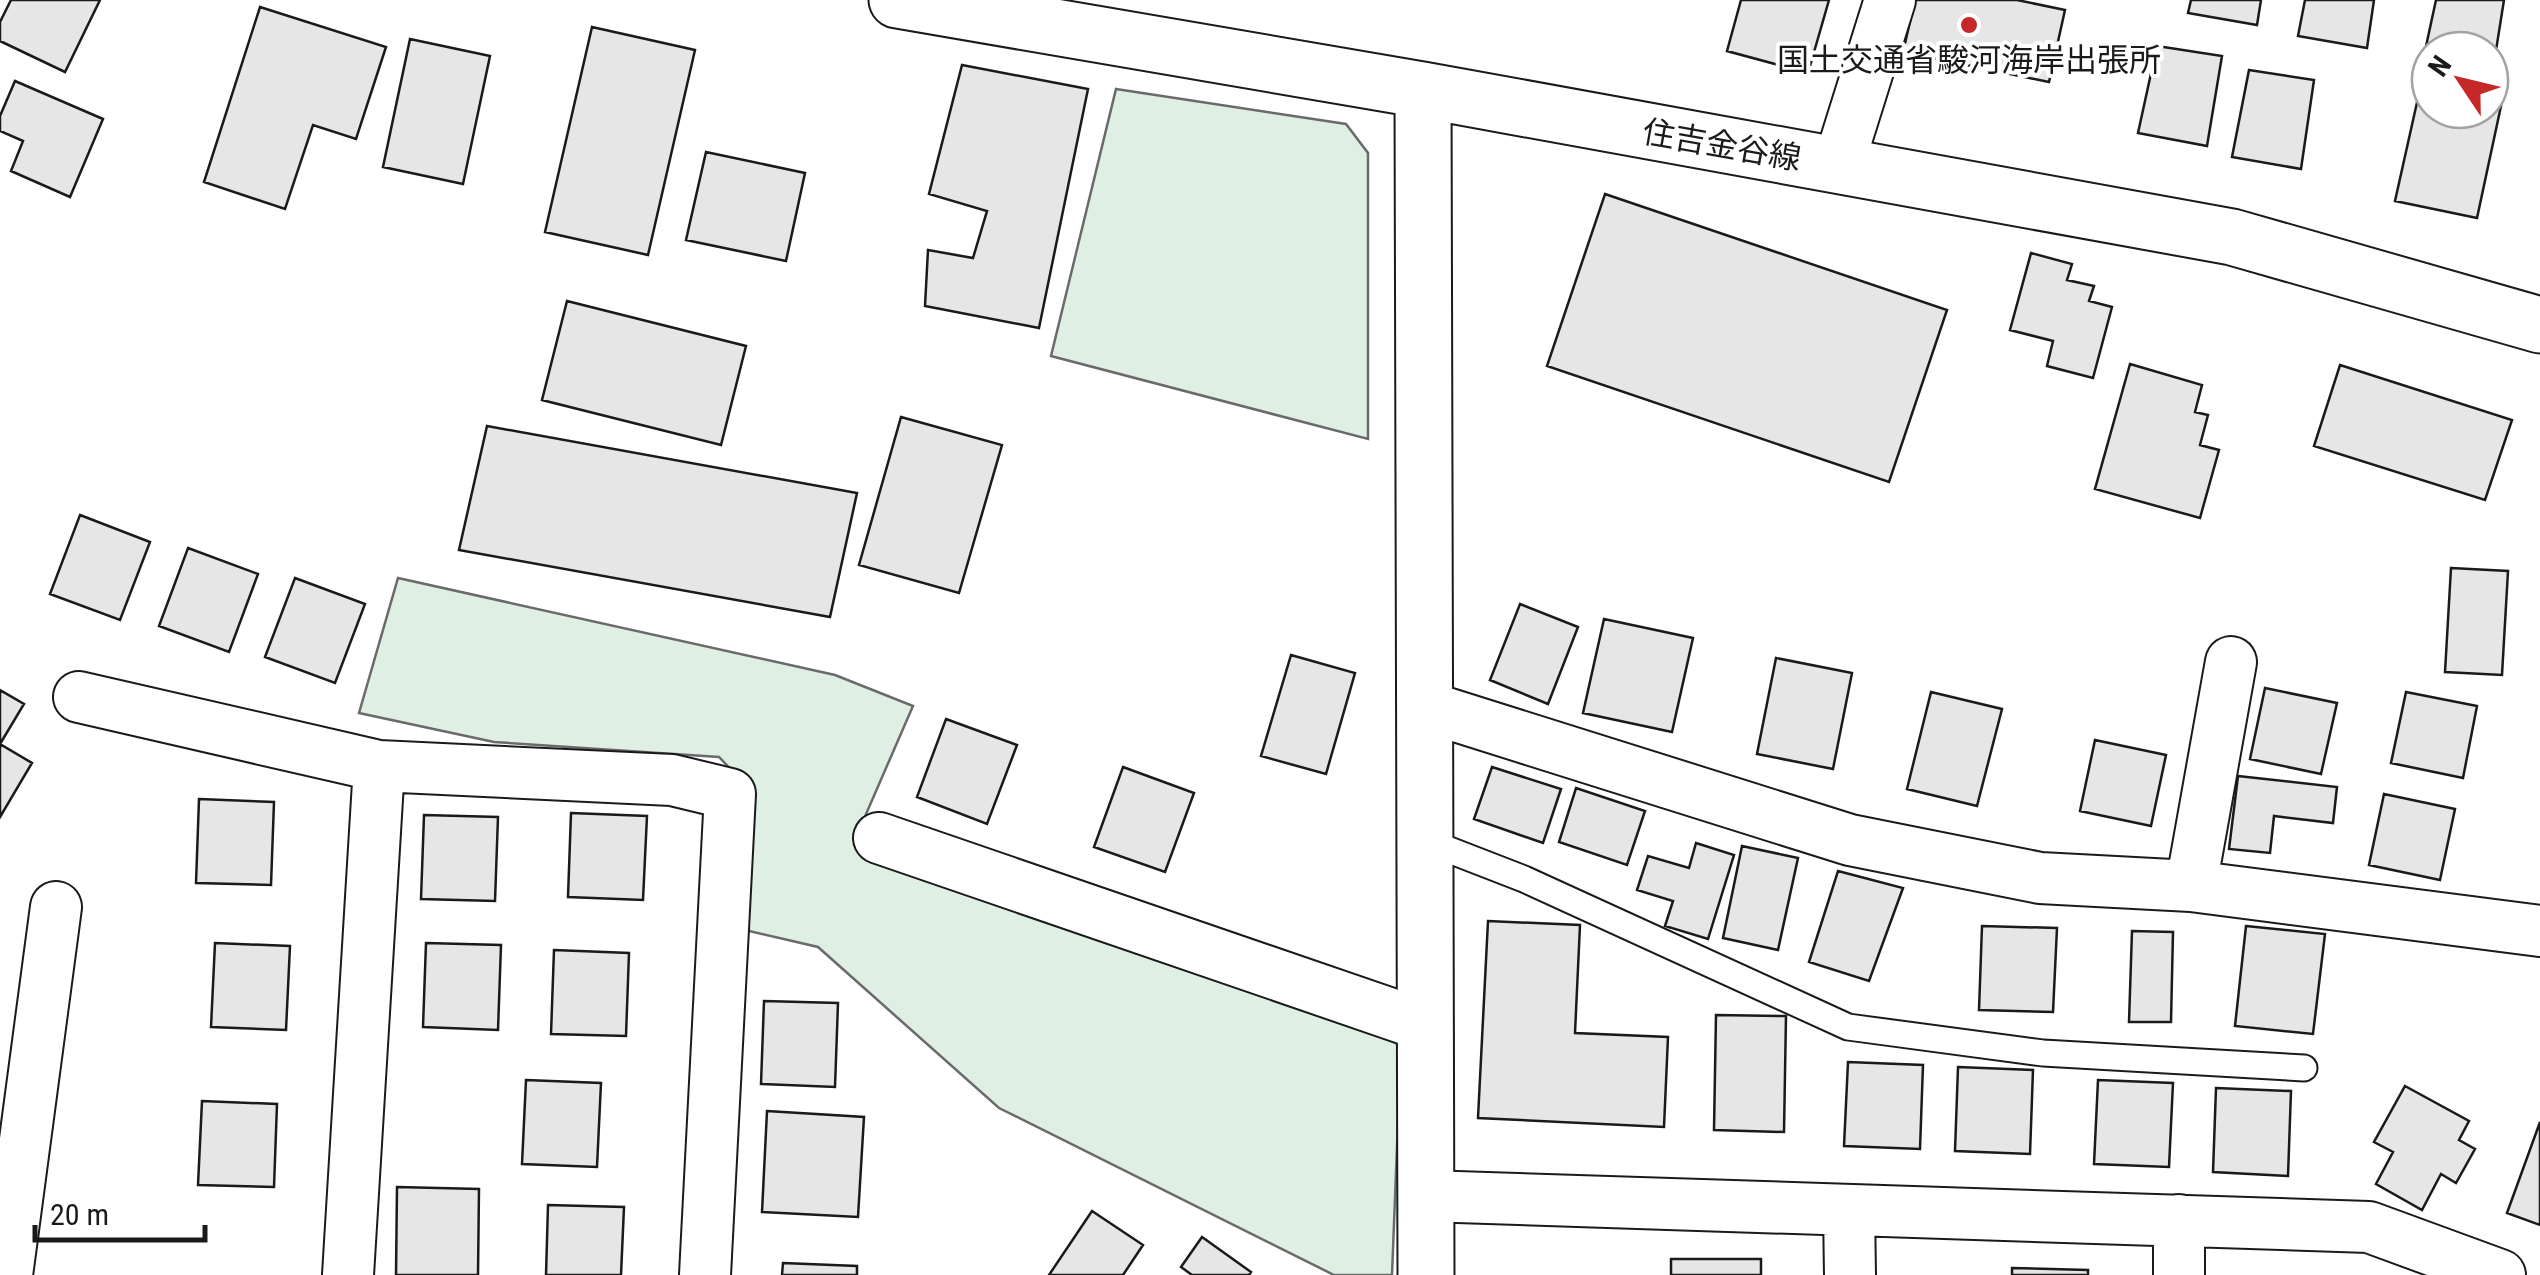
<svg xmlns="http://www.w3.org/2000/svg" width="2540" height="1275" font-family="'Roboto Condensed','Noto Sans JP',sans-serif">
  <rect width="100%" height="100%" fill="#fff"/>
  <!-- green -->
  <path fill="#e0efe3" stroke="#6a6a6a" stroke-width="2.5" d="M 1116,89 L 1346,124 L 1368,153 L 1368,439 L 1051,356 Z
    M 398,578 L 835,675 L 913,706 L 863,821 L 1401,1045 L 1392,1275 L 1334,1275 L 999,1108 L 818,947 L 749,931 L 740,779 L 719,757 L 494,742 L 359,713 Z"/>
  <!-- building -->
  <path fill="#e6e6e6" stroke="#1a1a1a" stroke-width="2.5" d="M 11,0 L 100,0 L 65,72 L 0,41 L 0,22 Z
    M 1741,0 L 1829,0 L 1808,73 L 1727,51 Z
    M 1915,0 L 2017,0 L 2065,10 L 2049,82 L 1903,52 Z
    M 2191,0 L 2261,0 L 2257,25 L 2188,13 Z
    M 2305,0 L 2374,0 L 2367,48 L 2298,36 Z
    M 2436,0 L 2504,0 L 2494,63 L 2490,62 L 2490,50 L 2425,51 Z
    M 260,7 L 386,47 L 356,139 L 313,125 L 285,209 L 204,182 Z
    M 592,27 L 695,50 L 648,255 L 545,232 Z
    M 410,39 L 490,56 L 463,184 L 383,167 Z
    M 2157,46 L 2222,56 L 2207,146 L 2138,133 Z
    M 962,65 L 1088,89 L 1039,328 L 925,306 L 928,250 L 973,258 L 987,211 L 929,194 Z
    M 2249,70 L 2314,80 L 2301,169 L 2232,157 Z
    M 15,81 L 103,119 L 70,197 L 11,171 L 23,141 L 0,131 L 0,116 Z
    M 2420,89 L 2430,91 L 2430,110 L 2490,110 L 2490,104 L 2501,106 L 2477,218 L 2395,201 Z
    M 706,152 L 805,173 L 786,261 L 686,240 Z
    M 1605,194 L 1947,310 L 1889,482 L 1547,366 Z
    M 2031,253 L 2072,264 L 2067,280 L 2094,286 L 2089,301 L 2112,307 L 2093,378 L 2047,366 L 2053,341 L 2010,330 Z
    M 567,301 L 746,346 L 721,445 L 542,400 Z
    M 2130,364 L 2202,385 L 2195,412 L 2208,415 L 2200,445 L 2219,450 L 2200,518 L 2095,489 Z
    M 2340,365 L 2512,420 L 2485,500 L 2314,446 Z
    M 901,417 L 1002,445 L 959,593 L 859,565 Z
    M 487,426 L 857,493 L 830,617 L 459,550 Z
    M 80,515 L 150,542 L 120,620 L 50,594 Z
    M 188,548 L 258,574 L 229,652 L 159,626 Z
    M 2451,568 L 2508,571 L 2502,675 L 2445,672 Z
    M 295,578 L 365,604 L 335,683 L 265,657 Z
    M 1520,604 L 1578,627 L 1548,704 L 1490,680 Z
    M 1604,619 L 1693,638 L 1672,732 L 1583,713 Z
    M 1291,655 L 1355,673 L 1326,774 L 1261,756 Z
    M 1776,658 L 1852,673 L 1833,769 L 1757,754 Z
    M 2265,688 L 2337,703 L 2321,774 L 2250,759 Z
    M 0,690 L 24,704 L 0,744 L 32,763 L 0,817 Z
    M 1931,692 L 2002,709 L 1977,806 L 1907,789 Z
    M 2406,692 L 2477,706 L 2463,778 L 2391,763 Z
    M 946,719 L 1017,745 L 987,824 L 917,797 Z
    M 2095,740 L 2166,755 L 2151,826 L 2080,811 Z
    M 1123,767 L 1194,793 L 1165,872 L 1094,847 Z
    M 1492,767 L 1561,789 L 1543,843 L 1474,819 Z
    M 2238,776 L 2337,787 L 2333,823 L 2274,816 L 2270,853 L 2229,849 Z
    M 1576,788 L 1645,811 L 1627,865 L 1559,842 Z
    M 2384,794 L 2455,809 L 2440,880 L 2369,865 Z
    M 199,799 L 274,802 L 271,885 L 196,883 Z
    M 571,813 L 647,816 L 643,900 L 568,897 Z
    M 424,815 L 498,817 L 495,901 L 421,899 Z
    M 1696,843 L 1734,855 L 1708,939 L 1665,926 L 1673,901 L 1637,890 L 1648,856 L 1689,868 Z
    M 1742,846 L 1798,858 L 1778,950 L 1723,938 Z
    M 1838,871 L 1903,888 L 1869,981 L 1809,962 Z
    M 1488,921 L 1580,925 L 1575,1033 L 1668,1037 L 1664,1127 L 1478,1118 Z
    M 1982,926 L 2057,928 L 2053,1012 L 1979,1010 Z
    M 2246,926 L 2325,934 L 2313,1034 L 2235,1026 Z
    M 2132,931 L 2173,932 L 2171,1022 L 2129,1022 Z
    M 215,943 L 290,946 L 286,1030 L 211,1027 Z
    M 426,943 L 501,945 L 498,1030 L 423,1027 Z
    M 554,950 L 629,953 L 626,1036 L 551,1034 Z
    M 764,1001 L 838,1003 L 835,1087 L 761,1084 Z
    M 1716,1015 L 1786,1016 L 1784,1132 L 1714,1130 Z
    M 1848,1062 L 1923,1065 L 1920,1149 L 1844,1146 Z
    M 1958,1067 L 2033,1070 L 2030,1154 L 1955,1151 Z
    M 526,1080 L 601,1083 L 597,1167 L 522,1164 Z
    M 2098,1080 L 2173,1083 L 2169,1167 L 2094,1164 Z
    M 2405,1086 L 2469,1121 L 2459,1140 L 2475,1149 L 2456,1183 L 2441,1174 L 2422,1210 L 2376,1184 L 2393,1152 L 2374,1142 Z
    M 2216,1088 L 2291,1091 L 2288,1176 L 2213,1172 Z
    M 202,1101 L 277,1104 L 274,1187 L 198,1185 Z
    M 767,1111 L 864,1117 L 858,1217 L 762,1212 Z
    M 2540,1122 L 2540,1225 L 2507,1213 Z
    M 397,1187 L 479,1189 L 478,1275 L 396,1275 Z
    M 548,1205 L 624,1207 L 621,1275 L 546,1275 Z
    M 1092,1211 L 1143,1245 L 1123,1275 L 1049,1275 Z
    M 1202,1237 L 1251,1272 L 1249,1275 L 1192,1275 L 1181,1267 Z
    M 1671,1259 L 1761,1259 L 1761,1275 L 1671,1275 Z
    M 783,1263 L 857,1266 L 857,1275 L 782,1275 Z
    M 2012,1268 L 2088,1270 L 2088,1275 L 2012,1275 Z"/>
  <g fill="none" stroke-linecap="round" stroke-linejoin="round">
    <!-- lane casing -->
    <g stroke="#1a1a1a" stroke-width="29">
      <path id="lane" d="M 1426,841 L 1524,879 L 1848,1027 L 2043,1053 L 2304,1068"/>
    </g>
    <!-- street casing -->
    <g stroke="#1a1a1a" stroke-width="54">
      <path id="street" d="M 1838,166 L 1890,0
        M 79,697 L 379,766 L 672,780 L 730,794 L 705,1275
        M 1424,706 L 1850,840 L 2040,878 L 2191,886 L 2540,931
        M 879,838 L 1426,1026
        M 2191,886 L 2231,662
        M 1426,1196 L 2369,1227 L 2500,1275
        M 1849,1210 L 1850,1275
        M 7,1275 L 56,907
        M 348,1275 L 379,766
        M 2179,1275 L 2179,1220"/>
    </g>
    <!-- secondary casing -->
    <g stroke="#1a1a1a" stroke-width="59">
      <path id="secondary" d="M 897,0 L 1423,90 L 2232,237 L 2540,325
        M 1423,90 L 1426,1275"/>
    </g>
    <!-- lane -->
    <use href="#lane" stroke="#fff" stroke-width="25"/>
    <!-- street -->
    <use href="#street" stroke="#fff" stroke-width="50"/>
    <!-- secondary -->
    <use href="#secondary" stroke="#fff" stroke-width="55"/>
  </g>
  <!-- markers -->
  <circle fill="#c62828" stroke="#fff" stroke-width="4" cx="1969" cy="25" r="10"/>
  <g text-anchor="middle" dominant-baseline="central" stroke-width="8" stroke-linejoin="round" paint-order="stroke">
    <!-- poi labels -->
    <g font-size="32" fill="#1a1a1a" stroke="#fff">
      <text x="1969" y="60">国土交通省駿河海岸出張所</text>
    </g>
    <!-- street labels -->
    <g font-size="32" fill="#1a1a1a" stroke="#fff">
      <text transform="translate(1722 145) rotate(10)">住吉金谷線</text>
    </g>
  </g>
  <!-- north arrow -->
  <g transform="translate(2460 80) rotate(305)"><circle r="48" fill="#ffffff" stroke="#a3a3a3" stroke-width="2.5"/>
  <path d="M0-8L18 38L0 25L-18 38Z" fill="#c62828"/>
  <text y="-15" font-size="28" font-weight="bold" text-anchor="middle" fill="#1a1a1a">N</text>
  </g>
  <!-- scale -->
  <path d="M35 1225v15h170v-15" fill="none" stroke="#1a1a1a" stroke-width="5"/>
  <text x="50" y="1225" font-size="30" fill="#1a1a1a" stroke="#ffffff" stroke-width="8" paint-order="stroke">20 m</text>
</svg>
